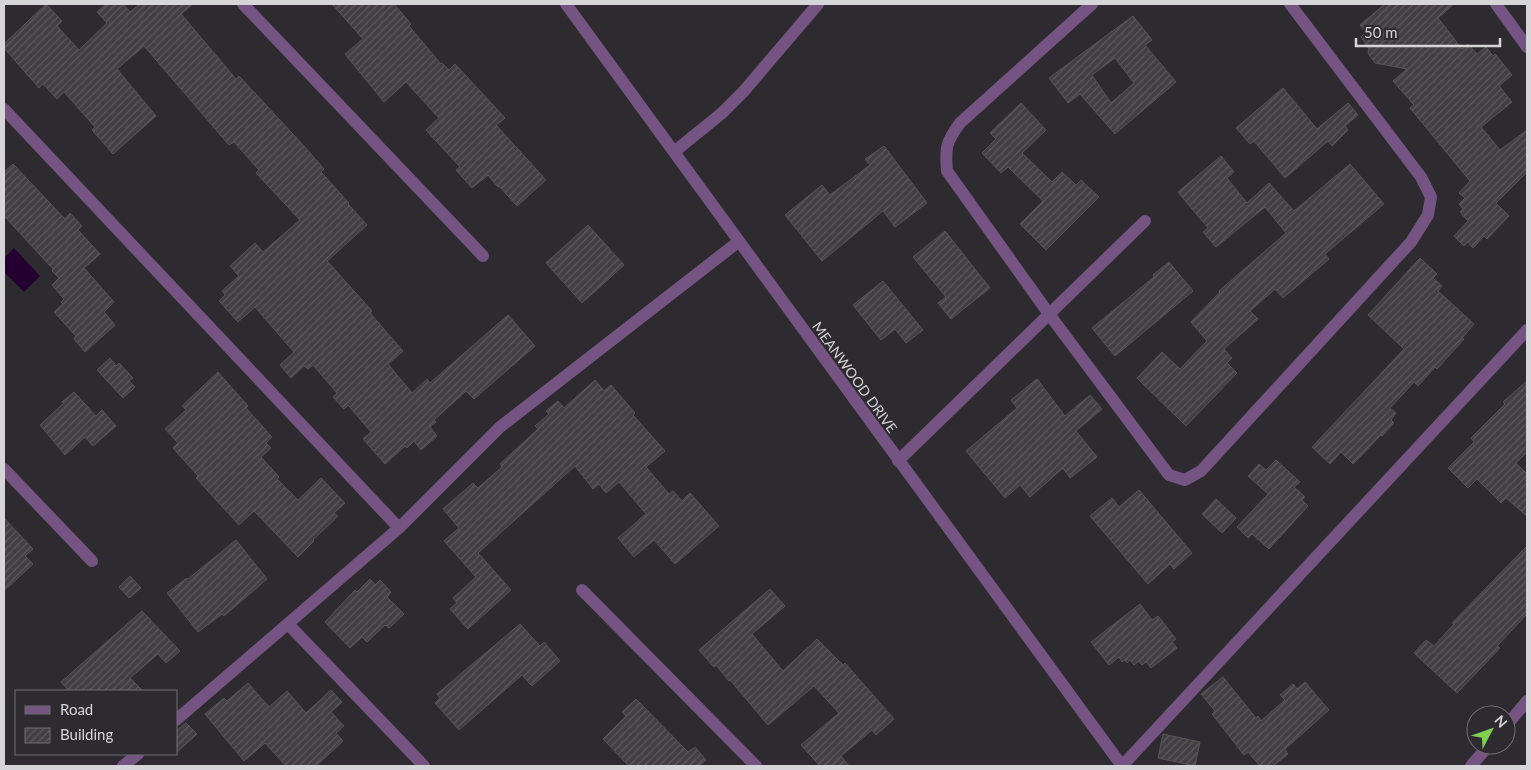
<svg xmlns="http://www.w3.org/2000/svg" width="1531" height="770" font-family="Lato,sans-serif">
  <defs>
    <pattern id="building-hatch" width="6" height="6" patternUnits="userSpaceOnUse" patternTransform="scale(1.25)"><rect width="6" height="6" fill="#423f43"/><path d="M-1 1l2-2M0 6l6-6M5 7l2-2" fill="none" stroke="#5d5a5d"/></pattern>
  </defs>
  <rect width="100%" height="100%" fill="#2d2b2f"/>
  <!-- water -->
  <path fill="#240030" d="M 14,248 L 40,276 L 24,292 L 4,272 L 4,258 Z"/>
  <!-- building -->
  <path fill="url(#building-hatch)" stroke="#575458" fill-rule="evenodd" d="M 46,4 L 62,21 L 57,26 L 79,50 L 107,23 L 97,12 L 106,4 L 123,4 L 130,12 L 140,4 L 193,4 L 181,14 L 236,79 L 239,76 L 304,146 L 324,169 L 321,172 L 349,203 L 348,204 L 367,225 L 327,261 L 372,311 L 370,313 L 403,351 L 388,364 L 412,393 L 427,379 L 430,383 L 508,315 L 535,346 L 474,399 L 466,391 L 434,420 L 436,422 L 430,427 L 437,436 L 421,450 L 414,441 L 407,448 L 405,446 L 385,464 L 363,439 L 371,432 L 348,405 L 344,409 L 333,397 L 337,393 L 313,365 L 308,369 L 304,366 L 291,378 L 280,365 L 294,352 L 255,307 L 238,322 L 219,301 L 225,295 L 222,291 L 239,276 L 230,266 L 255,243 L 263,252 L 300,220 L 256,173 L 259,170 L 234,142 L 229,145 L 144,46 L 117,69 L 156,116 L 113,154 L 92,130 L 95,127 L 64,92 L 57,99 L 43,84 L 39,88 L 4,48 L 4,44 Z
    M 332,4 L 394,4 L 411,24 L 409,26 L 441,64 L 442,63 L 449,70 L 455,64 L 505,118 L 496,125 L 546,180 L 517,206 L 499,186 L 498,187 L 488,175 L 472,188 L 456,170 L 460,167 L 426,130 L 439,118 L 406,82 L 384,102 L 345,54 L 363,39 Z
    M 1385,4 L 1454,4 L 1438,18 L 1462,49 L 1468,44 L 1477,54 L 1486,47 L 1493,56 L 1495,54 L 1512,75 L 1499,86 L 1512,102 L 1481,127 L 1500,150 L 1527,130 L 1527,172 L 1496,203 L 1509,216 L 1487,239 L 1484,236 L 1473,248 L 1468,242 L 1464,246 L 1454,236 L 1468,221 L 1460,212 L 1463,209 L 1459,204 L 1465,198 L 1459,193 L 1470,181 L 1410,108 L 1414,105 L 1393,81 L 1407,69 L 1375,63 L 1368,53 L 1369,49 L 1361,37 L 1366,32 L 1360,25 Z
    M 1133,16 L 1152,40 L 1145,45 L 1176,82 L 1115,134 L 1080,94 L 1068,103 L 1049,78 ZM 1115,58 L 1134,83 L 1111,103 L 1092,75 Z
    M 1283,88 L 1317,129 L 1348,103 L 1358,115 L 1345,126 L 1348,130 L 1332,146 L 1328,141 L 1285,178 L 1254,141 L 1250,144 L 1236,128 Z
    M 1021,103 L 1046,130 L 1022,153 L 1052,182 L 1062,172 L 1076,185 L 1081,180 L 1099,197 L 1046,250 L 1020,224 L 1043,201 L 1008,167 L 1001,173 L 982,153 L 996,139 L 990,133 Z
    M 884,146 L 927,203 L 895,227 L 883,211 L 822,261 L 785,215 L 822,185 L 830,195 L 870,165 L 865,159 Z
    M 1221,156 L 1234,172 L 1227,178 L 1247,203 L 1269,183 L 1294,211 L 1350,164 L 1384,204 L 1325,254 L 1329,259 L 1283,298 L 1275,289 L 1250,311 L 1258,319 L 1224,349 L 1232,358 L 1227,363 L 1237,373 L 1186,426 L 1137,378 L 1162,352 L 1180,369 L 1207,341 L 1191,322 L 1220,292 L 1219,291 L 1286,233 L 1265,207 L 1216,247 L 1203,232 L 1208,228 L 1178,192 Z
    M 13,164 L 65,219 L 70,213 L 82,226 L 78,230 L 100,254 L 84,268 L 114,302 L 104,312 L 115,325 L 85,352 L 74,339 L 76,336 L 54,312 L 63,304 L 61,302 L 64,299 L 52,285 L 59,278 L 52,271 L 53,269 L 4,216 L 4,172 Z
    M 588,225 L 624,265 L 582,303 L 546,263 Z
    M 945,231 L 990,288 L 951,319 L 938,303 L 946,297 L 913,257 Z
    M 1420,258 L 1437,274 L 1433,278 L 1442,286 L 1438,291 L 1474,324 L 1462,338 L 1464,339 L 1437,369 L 1435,367 L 1418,386 L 1414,382 L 1390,408 L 1396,413 L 1391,420 L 1394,423 L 1382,436 L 1381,435 L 1353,464 L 1341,452 L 1330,464 L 1312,447 L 1404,349 L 1368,315 Z
    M 1169,262 L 1193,291 L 1115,356 L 1092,328 L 1154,277 L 1153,275 Z
    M 883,281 L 923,330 L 906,343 L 895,329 L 881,340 L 853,305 Z
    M 110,358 L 116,366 L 119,363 L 133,378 L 129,381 L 135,387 L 123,398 L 97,370 Z
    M 218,372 L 248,406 L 246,408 L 272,437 L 266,443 L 271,448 L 261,457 L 279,477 L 277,479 L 298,500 L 321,478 L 345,503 L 334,513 L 338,516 L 313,540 L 314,541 L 298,557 L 254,511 L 239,525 L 196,478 L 198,476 L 173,448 L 178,443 L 165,429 L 186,410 L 182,406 Z
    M 1037,379 L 1065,416 L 1090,395 L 1102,409 L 1076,431 L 1097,457 L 1070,478 L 1063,468 L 1030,497 L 1020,485 L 1005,498 L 966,451 L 1017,408 L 1011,400 Z
    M 595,380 L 604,391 L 611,385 L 635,413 L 633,415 L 665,451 L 646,467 L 669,494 L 673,491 L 682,501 L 690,493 L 719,526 L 675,564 L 654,540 L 634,557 L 618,538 L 646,514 L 619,482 L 606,493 L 599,484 L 593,489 L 575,466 L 478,553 L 511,590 L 468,629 L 450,609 L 457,603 L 453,598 L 476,577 L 444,541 L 459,528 L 443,509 L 473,483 L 478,488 L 502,467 L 500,464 L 538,429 L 535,426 L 549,414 L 546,411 L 558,401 L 564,408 Z
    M 1527,381 L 1527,452 L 1516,463 L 1527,474 L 1527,516 L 1506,498 L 1501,503 L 1477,479 L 1468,488 L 1448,468 L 1474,442 L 1471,438 L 1505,404 L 1503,402 Z
    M 74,392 L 96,416 L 102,410 L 116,426 L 93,446 L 85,437 L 65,455 L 40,425 L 64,403 L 62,402 Z
    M 1276,460 L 1300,482 L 1294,487 L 1305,497 L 1302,500 L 1308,506 L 1269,549 L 1252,534 L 1248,538 L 1237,527 L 1268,494 L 1248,476 L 1259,464 L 1266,470 Z
    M 1139,490 L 1192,553 L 1174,569 L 1170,564 L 1148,584 L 1090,516 L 1112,498 L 1119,507 Z
    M 1216,499 L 1236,518 L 1222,533 L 1202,514 Z
    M 4,518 L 33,549 L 25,556 L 33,564 L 4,591 Z
    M 236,540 L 267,579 L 224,616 L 222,614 L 198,632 L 167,593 L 187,578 L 188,579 Z
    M 1527,546 L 1527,614 L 1497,646 L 1500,648 L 1457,693 L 1414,653 L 1426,640 L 1434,646 L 1454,624 L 1452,623 Z
    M 130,576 L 141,588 L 129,598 L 119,587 Z
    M 370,579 L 375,585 L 380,580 L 391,592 L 387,597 L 404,614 L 389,628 L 385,625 L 367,642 L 362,637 L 350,648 L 325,622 L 355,590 L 357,592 Z
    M 770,589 L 785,606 L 752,634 L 783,671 L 817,639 L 843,665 L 845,663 L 894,719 L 876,735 L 872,730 L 841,756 L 849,766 L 820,766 L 801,745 L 839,713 L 814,686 L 768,725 L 730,680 L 729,681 L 716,665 L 714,667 L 699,650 Z
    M 1140,604 L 1152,620 L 1158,616 L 1176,639 L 1172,642 L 1177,648 L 1151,668 L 1146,662 L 1142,665 L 1139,661 L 1134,665 L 1130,660 L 1127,663 L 1125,660 L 1122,662 L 1119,657 L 1109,665 L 1091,642 Z
    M 142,611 L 180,651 L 166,663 L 158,654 L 130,678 L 143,691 L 69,691 L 61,682 Z
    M 520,624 L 540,646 L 544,642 L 560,661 L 532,686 L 522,675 L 459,730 L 435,703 L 440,698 L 437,694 Z
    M 1223,677 L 1256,718 L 1258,716 L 1261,721 L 1285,700 L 1280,695 L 1293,684 L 1297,689 L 1305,682 L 1329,710 L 1285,749 L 1288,754 L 1273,766 L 1260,766 L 1248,752 L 1244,755 L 1212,714 L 1215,711 L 1201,694 Z
    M 248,683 L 269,707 L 287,691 L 306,713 L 331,690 L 342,702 L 331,712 L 344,726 L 336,733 L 343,741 L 316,766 L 286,766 L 265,743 L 244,761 L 205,714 L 224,698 L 227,701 Z
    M 636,699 L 688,752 L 695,747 L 706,760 L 700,765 L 702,766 L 629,766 L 603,739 L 626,716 L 622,712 Z
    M 186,723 L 197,734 L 176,753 L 176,731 Z
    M 1163,734 L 1200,742 L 1195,766 L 1158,758 Z"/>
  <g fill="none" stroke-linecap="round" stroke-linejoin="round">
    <!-- minor -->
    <path stroke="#755382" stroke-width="12" d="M 243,4 L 483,256
      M 566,4 L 1122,766
      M 1092,4 L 960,123 C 946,142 945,148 947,171 L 1049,314 L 1169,475 L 1185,480 L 1201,471 L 1411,242 L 1428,215 L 1431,197 L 1421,177 L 1290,4
      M 1496,4 L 1527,47
      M 4,109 L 399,528
      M 674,152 L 722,113 L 744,91 L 818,4
      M 898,461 L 1145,221
      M 4,469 L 92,561
      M 582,590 L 756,766
      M 288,624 L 424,766
      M 176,720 L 399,528 L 500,427 L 738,242
      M 1506,726 L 1527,701
      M 123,766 L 138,754
      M 1122,766 L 1527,330
      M 1471,766 L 1489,745"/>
  </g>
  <g text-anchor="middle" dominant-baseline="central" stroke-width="4" stroke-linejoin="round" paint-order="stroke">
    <!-- street labels -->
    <g font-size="14" fill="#d6d5d7" stroke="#2d2b2f">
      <text transform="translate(855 377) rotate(54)">MEANWOOD DRIVE</text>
    </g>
  </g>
  <!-- border -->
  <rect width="1531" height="770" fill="none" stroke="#d6d5d7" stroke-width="10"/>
  <!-- legend -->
  <rect x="15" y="690" width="162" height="65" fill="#2d2b2f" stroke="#716f72"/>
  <rect x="25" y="706" width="25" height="8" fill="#755382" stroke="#716f72"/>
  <text x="60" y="715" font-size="15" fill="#d6d5d7">Road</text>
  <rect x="25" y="728" width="25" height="15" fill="url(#building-hatch)" stroke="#716f72"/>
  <text x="60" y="740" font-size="15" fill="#d6d5d7">Building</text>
  <!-- north arrow -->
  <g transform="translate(1491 730) rotate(49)"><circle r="24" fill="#2d2b2f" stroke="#716f72"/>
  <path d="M0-4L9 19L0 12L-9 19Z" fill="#7fd052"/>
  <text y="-8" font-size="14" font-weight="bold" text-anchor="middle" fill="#d6d5d7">N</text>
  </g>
  <!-- scale -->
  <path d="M1356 38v8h144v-8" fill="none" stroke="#d6d5d7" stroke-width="2.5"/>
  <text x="1364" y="38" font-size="15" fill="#d6d5d7" stroke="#2d2b2f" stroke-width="4" paint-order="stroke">50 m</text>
</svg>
